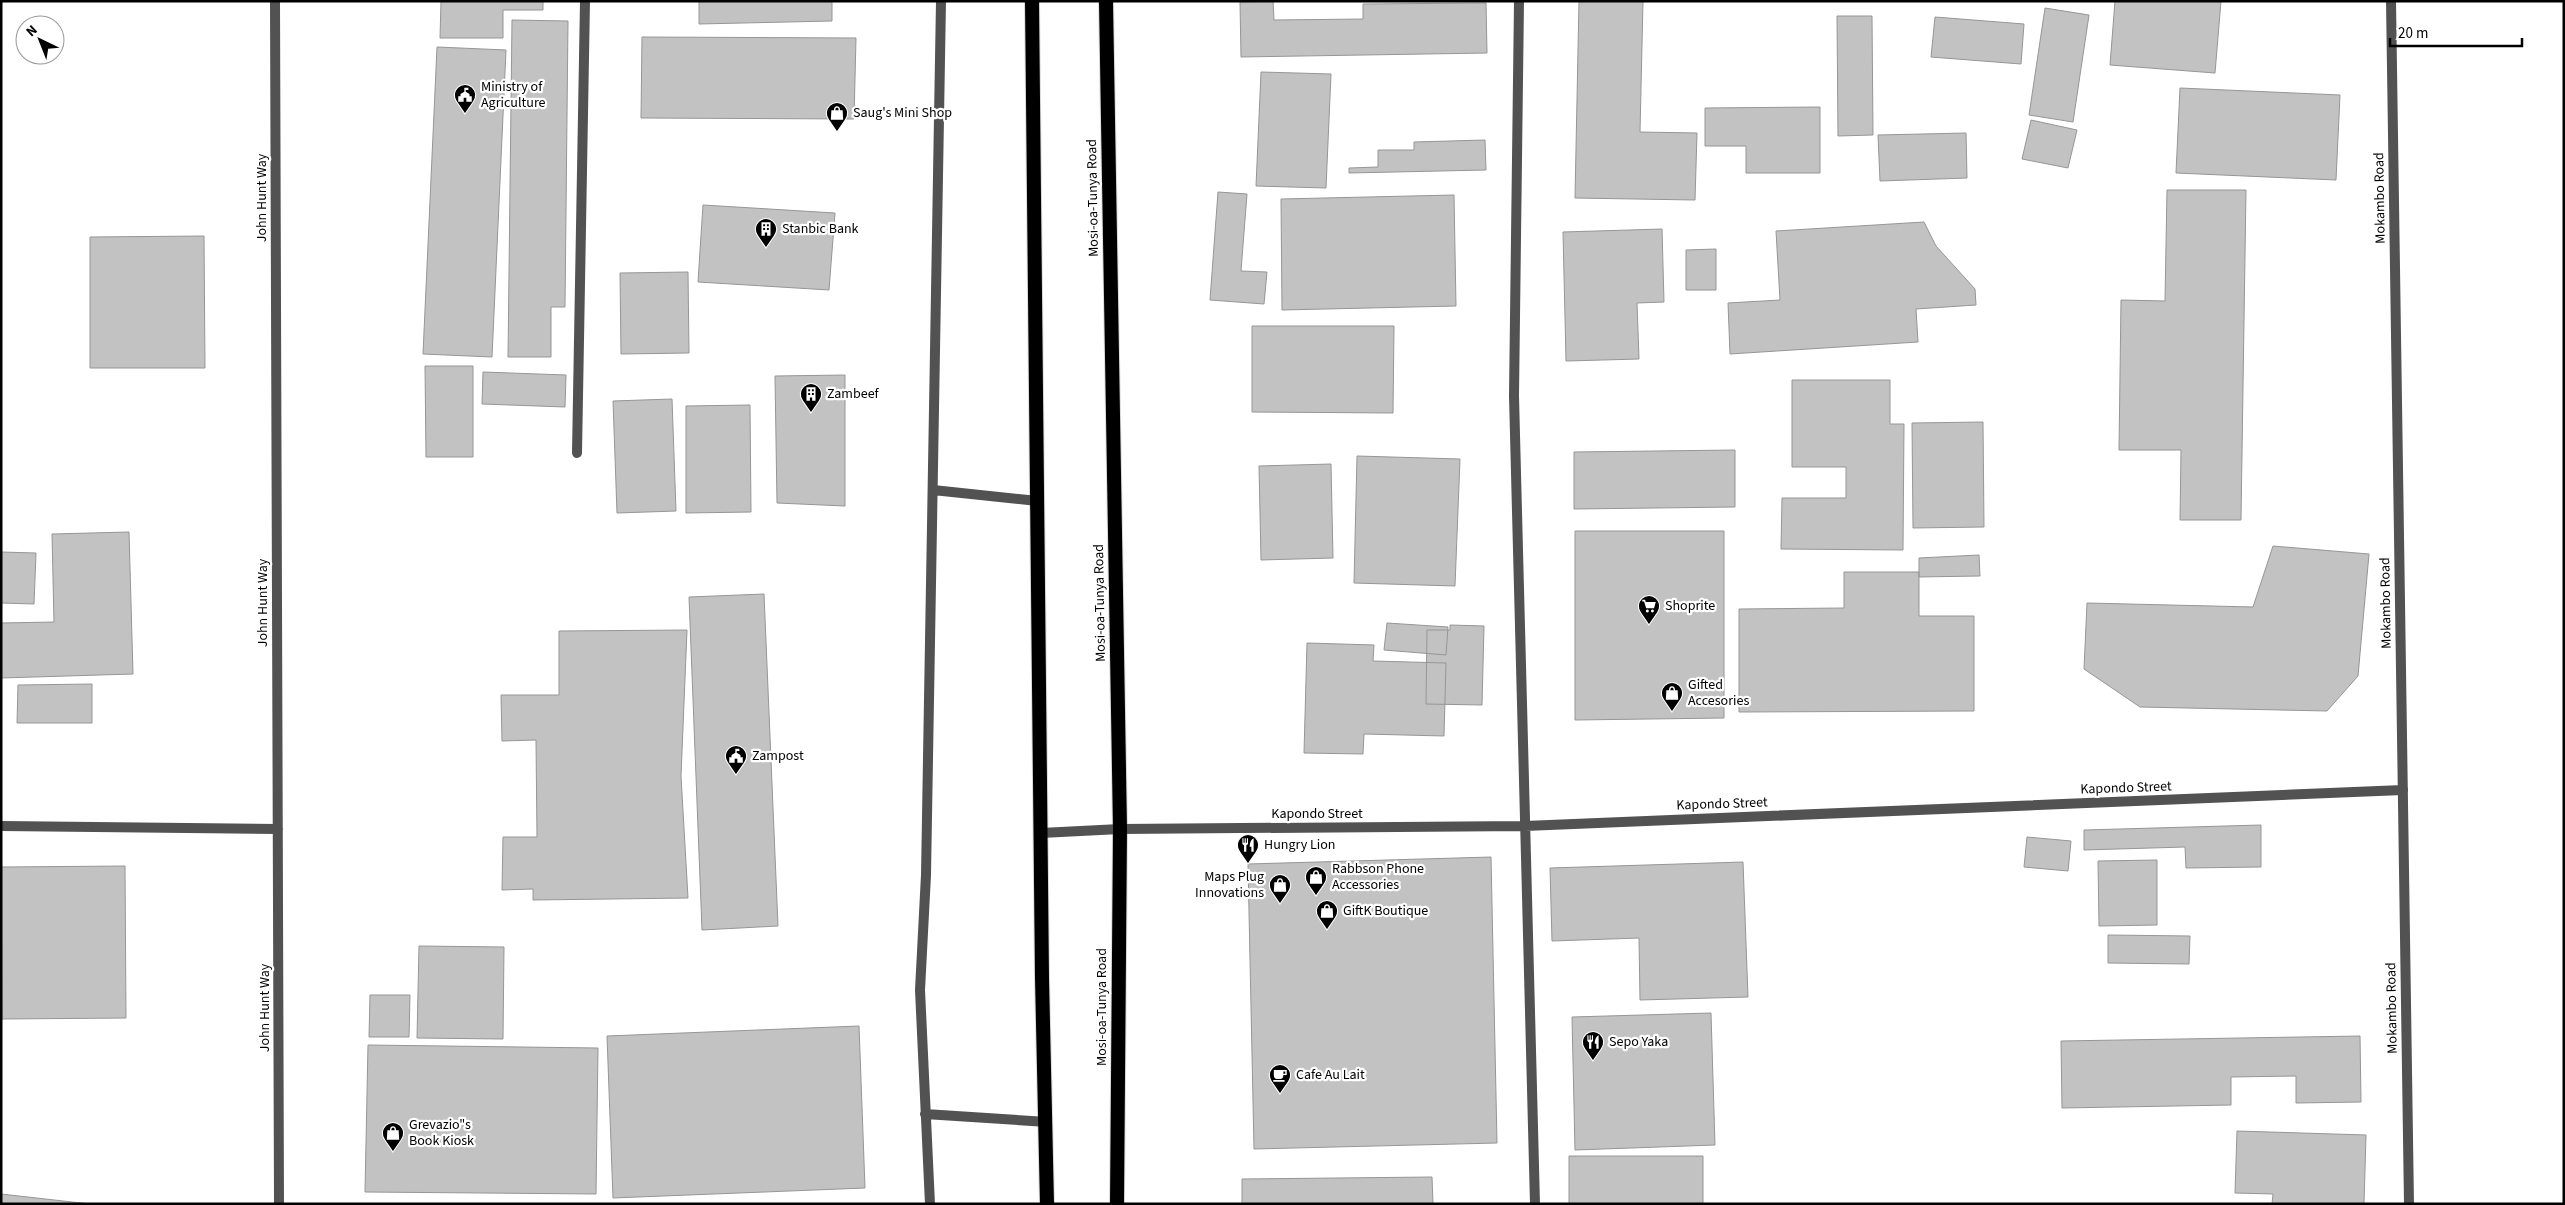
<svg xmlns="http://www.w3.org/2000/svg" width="2565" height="1205" font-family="'Source Sans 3',sans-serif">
  <rect width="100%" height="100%" fill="#fff"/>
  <!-- building -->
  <path fill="#c2c2c2" stroke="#969696" d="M 441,1 L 543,1 L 543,10 L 503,10 L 503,38 L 440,38 Z
    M 699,1 L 832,1 L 832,21 L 699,24 Z
    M 1273,1 L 1274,20 L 1363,19 L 1363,4 L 1486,3 L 1487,53 L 1241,57 L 1240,2 Z
    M 1579,1 L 1643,1 L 1640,132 L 1697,133 L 1695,200 L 1575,198 Z
    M 2115,1 L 2221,1 L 2215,73 L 2110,65 Z
    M 2045,8 L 2089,15 L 2073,122 L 2029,115 Z
    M 1837,16 L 1872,16 L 1873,135 L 1838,136 Z
    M 1935,17 L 2024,24 L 2021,64 L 1931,57 Z
    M 512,20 L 568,21 L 565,307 L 551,307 L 551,357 L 508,357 Z
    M 642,37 L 856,38 L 854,119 L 641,118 Z
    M 437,47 L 506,50 L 492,357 L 423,354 Z
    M 1261,72 L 1331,74 L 1326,188 L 1256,186 Z
    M 2180,88 L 2340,95 L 2336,180 L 2176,173 Z
    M 1820,107 L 1820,173 L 1746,173 L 1746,146 L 1705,146 L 1705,108 Z
    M 2031,120 L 2077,130 L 2068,168 L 2022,159 Z
    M 1966,133 L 1967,178 L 1880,181 L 1878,135 Z
    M 1485,140 L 1486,170 L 1349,173 L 1349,168 L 1378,167 L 1378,150 L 1414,150 L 1414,142 Z
    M 2167,190 L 2246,190 L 2241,520 L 2180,520 L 2181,450 L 2119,450 L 2121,300 L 2165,301 Z
    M 1218,192 L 1247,194 L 1241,271 L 1267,272 L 1264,304 L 1210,300 Z
    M 1454,195 L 1456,306 L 1282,310 L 1281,199 Z
    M 703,205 L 835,213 L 829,290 L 698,282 Z
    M 1924,222 L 1936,246 L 1975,289 L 1976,305 L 1916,309 L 1918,342 L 1730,354 L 1728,303 L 1780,300 L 1776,231 Z
    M 1662,229 L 1664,302 L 1637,303 L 1639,359 L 1566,361 L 1563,232 Z
    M 204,236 L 205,368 L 90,368 L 90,237 Z
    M 1716,249 L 1716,290 L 1686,290 L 1686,250 Z
    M 688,272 L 689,353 L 621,354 L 620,273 Z
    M 1252,326 L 1394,326 L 1393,413 L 1252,412 Z
    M 425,366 L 473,366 L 473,457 L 426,457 Z
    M 483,372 L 566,375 L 565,407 L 482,404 Z
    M 845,375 L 845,506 L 777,503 L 775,376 Z
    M 1792,380 L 1890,380 L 1890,424 L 1904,424 L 1903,550 L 1781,549 L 1782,498 L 1846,498 L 1846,467 L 1792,467 Z
    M 672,399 L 676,511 L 617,513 L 613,401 Z
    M 750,405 L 751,512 L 686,513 L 686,406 Z
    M 1983,422 L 1984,527 L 1913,528 L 1912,423 Z
    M 1735,450 L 1735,507 L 1574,509 L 1574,452 Z
    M 1357,456 L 1460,459 L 1455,586 L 1354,583 Z
    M 1331,464 L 1333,558 L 1261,560 L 1259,466 Z
    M 1575,531 L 1724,531 L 1724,718 L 1575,720 Z
    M 129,532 L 133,674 L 1,678 L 1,623 L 54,622 L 52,534 Z
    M 2273,546 L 2369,554 L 2358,676 L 2327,711 L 2140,707 L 2084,669 L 2087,603 L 2253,607 Z
    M 1,552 L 36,553 L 34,604 L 1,603 Z
    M 1979,555 L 1980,576 L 1919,577 L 1919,558 Z
    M 1844,572 L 1919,572 L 1919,616 L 1974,616 L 1974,711 L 1739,712 L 1739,609 L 1844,608 Z
    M 764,594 L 778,926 L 702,930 L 689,597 Z
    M 1387,623 L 1448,627 L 1446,655 L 1384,650 Z
    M 1450,625 L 1484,626 L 1482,705 L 1426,704 L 1427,630 L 1450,630 Z
    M 687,630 L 681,776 L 688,898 L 533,900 L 533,889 L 502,890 L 503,837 L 537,837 L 536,740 L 502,741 L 501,695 L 559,695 L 559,631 Z
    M 1307,643 L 1374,645 L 1373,661 L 1446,663 L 1444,736 L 1364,734 L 1363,754 L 1304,753 Z
    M 92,684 L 92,723 L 17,723 L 18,685 Z
    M 2261,825 L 2261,867 L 2186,868 L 2185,847 L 2084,850 L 2084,830 Z
    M 2027,837 L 2071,841 L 2068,871 L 2024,867 Z
    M 1491,857 L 1497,1143 L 1254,1149 L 1248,864 Z
    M 2157,860 L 2157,925 L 2099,926 L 2098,861 Z
    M 1743,862 L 1748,997 L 1640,1000 L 1639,938 L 1552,941 L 1550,868 Z
    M 125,866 L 126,1018 L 2,1019 L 1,867 Z
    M 2108,935 L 2190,936 L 2189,964 L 2108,963 Z
    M 419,946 L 504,947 L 503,1039 L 417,1038 Z
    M 370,995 L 410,995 L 409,1037 L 369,1037 Z
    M 1711,1013 L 1715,1145 L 1575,1150 L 1572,1017 Z
    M 859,1026 L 865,1188 L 613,1198 L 607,1036 Z
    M 2360,1036 L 2361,1102 L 2296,1103 L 2296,1076 L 2231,1077 L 2231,1105 L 2062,1108 L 2061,1041 Z
    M 368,1045 L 598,1048 L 596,1194 L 365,1192 Z
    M 2237,1131 L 2366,1135 L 2364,1204 L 2272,1204 L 2273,1194 L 2235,1193 Z
    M 1569,1156 L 1703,1156 L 1703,1204 L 1569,1204 Z
    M 1432,1177 L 1433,1204 L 1242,1204 L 1242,1179 Z
    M 1,1194 L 90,1204 L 1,1204 Z"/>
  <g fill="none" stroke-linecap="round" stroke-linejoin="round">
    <!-- trunk casing -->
    <g stroke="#dbdbdb" stroke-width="16">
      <path id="trunk" d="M 1032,1 L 1042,978 L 1047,1204
        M 1106,1 L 1120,829 L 1117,1204"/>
    </g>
    <!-- service -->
    <path stroke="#525252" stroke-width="10" d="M 1519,1 L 1514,396 L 1535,1204
      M 933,490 L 1038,501
      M 1041,833 L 1120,829 L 1525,826 L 2403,790
      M 925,1114 L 1047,1122
      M 930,1204 L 920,990 L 926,875 L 941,1"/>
    <!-- minor -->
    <path stroke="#525252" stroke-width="10" d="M 275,1 L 279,1204
      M 2391,1 L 2409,1204
      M 577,453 L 585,1
      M 1,826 L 278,829"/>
    <!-- trunk -->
    <use href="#trunk" stroke="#000" stroke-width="14"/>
  </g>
  <!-- icons -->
  <defs>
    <g id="civic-pin" transform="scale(1.125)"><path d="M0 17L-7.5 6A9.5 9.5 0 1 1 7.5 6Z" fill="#000" stroke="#fff"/><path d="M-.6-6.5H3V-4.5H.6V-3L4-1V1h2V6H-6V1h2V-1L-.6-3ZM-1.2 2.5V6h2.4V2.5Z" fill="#fff"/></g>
    <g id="shop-pin" transform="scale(1.125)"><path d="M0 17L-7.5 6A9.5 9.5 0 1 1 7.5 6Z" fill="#000" stroke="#fff"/><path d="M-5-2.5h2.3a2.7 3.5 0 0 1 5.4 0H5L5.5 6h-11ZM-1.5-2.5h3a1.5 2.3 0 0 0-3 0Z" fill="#fff"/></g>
    <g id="building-pin" transform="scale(1.125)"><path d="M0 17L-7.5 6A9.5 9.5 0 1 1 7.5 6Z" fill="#000" stroke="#fff"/><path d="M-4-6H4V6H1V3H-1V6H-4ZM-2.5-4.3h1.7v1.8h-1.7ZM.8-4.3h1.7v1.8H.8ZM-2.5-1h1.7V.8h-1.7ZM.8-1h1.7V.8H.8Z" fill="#fff"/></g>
    <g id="supermarket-pin" transform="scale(1.125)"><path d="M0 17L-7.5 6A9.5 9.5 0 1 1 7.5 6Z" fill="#000" stroke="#fff"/><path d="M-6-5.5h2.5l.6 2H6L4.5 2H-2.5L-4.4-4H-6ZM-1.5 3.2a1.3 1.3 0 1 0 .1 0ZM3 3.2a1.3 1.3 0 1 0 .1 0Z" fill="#fff"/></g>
    <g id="restaurant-pin" transform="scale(1.125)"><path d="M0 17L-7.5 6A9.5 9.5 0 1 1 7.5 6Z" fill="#000" stroke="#fff"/><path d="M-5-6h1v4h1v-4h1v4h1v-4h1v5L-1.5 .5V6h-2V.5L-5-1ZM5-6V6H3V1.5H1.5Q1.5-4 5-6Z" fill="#fff"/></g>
    <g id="cafe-pin" transform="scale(1.125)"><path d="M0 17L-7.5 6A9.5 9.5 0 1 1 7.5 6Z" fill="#000" stroke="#fff"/><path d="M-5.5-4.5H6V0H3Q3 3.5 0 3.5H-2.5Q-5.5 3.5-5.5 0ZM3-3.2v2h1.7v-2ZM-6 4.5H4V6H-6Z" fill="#fff"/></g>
  </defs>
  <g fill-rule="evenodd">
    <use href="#civic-pin" x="465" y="95"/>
    <use href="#shop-pin" x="837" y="113"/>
    <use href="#building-pin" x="766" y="229"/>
    <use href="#building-pin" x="811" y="394"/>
    <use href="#supermarket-pin" x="1649" y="606"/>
    <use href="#shop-pin" x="1672" y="693"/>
    <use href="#civic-pin" x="736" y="756"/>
    <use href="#restaurant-pin" x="1248" y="845"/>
    <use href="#shop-pin" x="1316" y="877"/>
    <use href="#shop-pin" x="1280" y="885"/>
    <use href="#shop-pin" x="1327" y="911"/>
    <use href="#restaurant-pin" x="1593" y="1042"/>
    <use href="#cafe-pin" x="1280" y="1075"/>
    <use href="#shop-pin" x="393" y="1133"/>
  </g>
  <g text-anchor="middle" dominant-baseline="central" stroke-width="4.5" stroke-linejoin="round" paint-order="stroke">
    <!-- poi labels -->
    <g font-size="14" fill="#000" stroke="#fff" text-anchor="start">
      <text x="481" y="87">Ministry of<tspan x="481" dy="16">Agriculture</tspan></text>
      <text x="853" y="113">Saug's Mini Shop</text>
      <text x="782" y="229">Stanbic Bank</text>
      <text x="827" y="394">Zambeef</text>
      <text x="1665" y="606">Shoprite</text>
      <text x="1688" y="685">Gifted<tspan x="1688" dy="16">Accesories</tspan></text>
      <text x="752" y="756">Zampost</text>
      <text x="1264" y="845">Hungry Lion</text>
      <text x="1332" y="869">Rabbson Phone<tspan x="1332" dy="16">Accessories</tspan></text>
      <text x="1264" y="877" text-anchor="end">Maps Plug<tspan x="1264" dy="16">Innovations</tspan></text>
      <text x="1343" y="911">GiftK Boutique</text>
      <text x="1609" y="1042">Sepo Yaka</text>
      <text x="1296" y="1075">Cafe Au Lait</text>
      <text x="409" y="1125">Grevazio"s<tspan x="409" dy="16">Book Kiosk</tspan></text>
    </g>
    <!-- street labels -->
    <g font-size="14" fill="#000" stroke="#fff">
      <text transform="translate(262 198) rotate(-90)">John Hunt Way</text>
      <text transform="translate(1093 198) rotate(-91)">Mosi-oa-Tunya Road</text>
      <text transform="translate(2380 198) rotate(-91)">Mokambo Road</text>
      <text transform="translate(263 603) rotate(-90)">John Hunt Way</text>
      <text transform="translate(1100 603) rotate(-91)">Mosi-oa-Tunya Road</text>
      <text transform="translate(2386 603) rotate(-91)">Mokambo Road</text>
      <text transform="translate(2126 788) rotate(-2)">Kapondo Street</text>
      <text transform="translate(1722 804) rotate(-2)">Kapondo Street</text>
      <text x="1317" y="814">Kapondo Street</text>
      <text transform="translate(1102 1007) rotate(-90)">Mosi-oa-Tunya Road</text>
      <text transform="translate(265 1008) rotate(-90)">John Hunt Way</text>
      <text transform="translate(2392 1008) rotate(-91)">Mokambo Road</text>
    </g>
  </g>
  <!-- border -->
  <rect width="2565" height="1205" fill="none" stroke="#000000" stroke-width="5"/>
  <!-- north arrow -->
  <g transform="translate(40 40) rotate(317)"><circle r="24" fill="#ffffff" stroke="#999999"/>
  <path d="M0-4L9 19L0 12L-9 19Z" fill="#000000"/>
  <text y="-8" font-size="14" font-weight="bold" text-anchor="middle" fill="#000000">N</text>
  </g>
  <!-- scale -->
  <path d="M2390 38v8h132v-8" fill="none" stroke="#000000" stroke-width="2.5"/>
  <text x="2398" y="38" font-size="15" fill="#000000" stroke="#ffffff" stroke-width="4" paint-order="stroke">20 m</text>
</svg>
